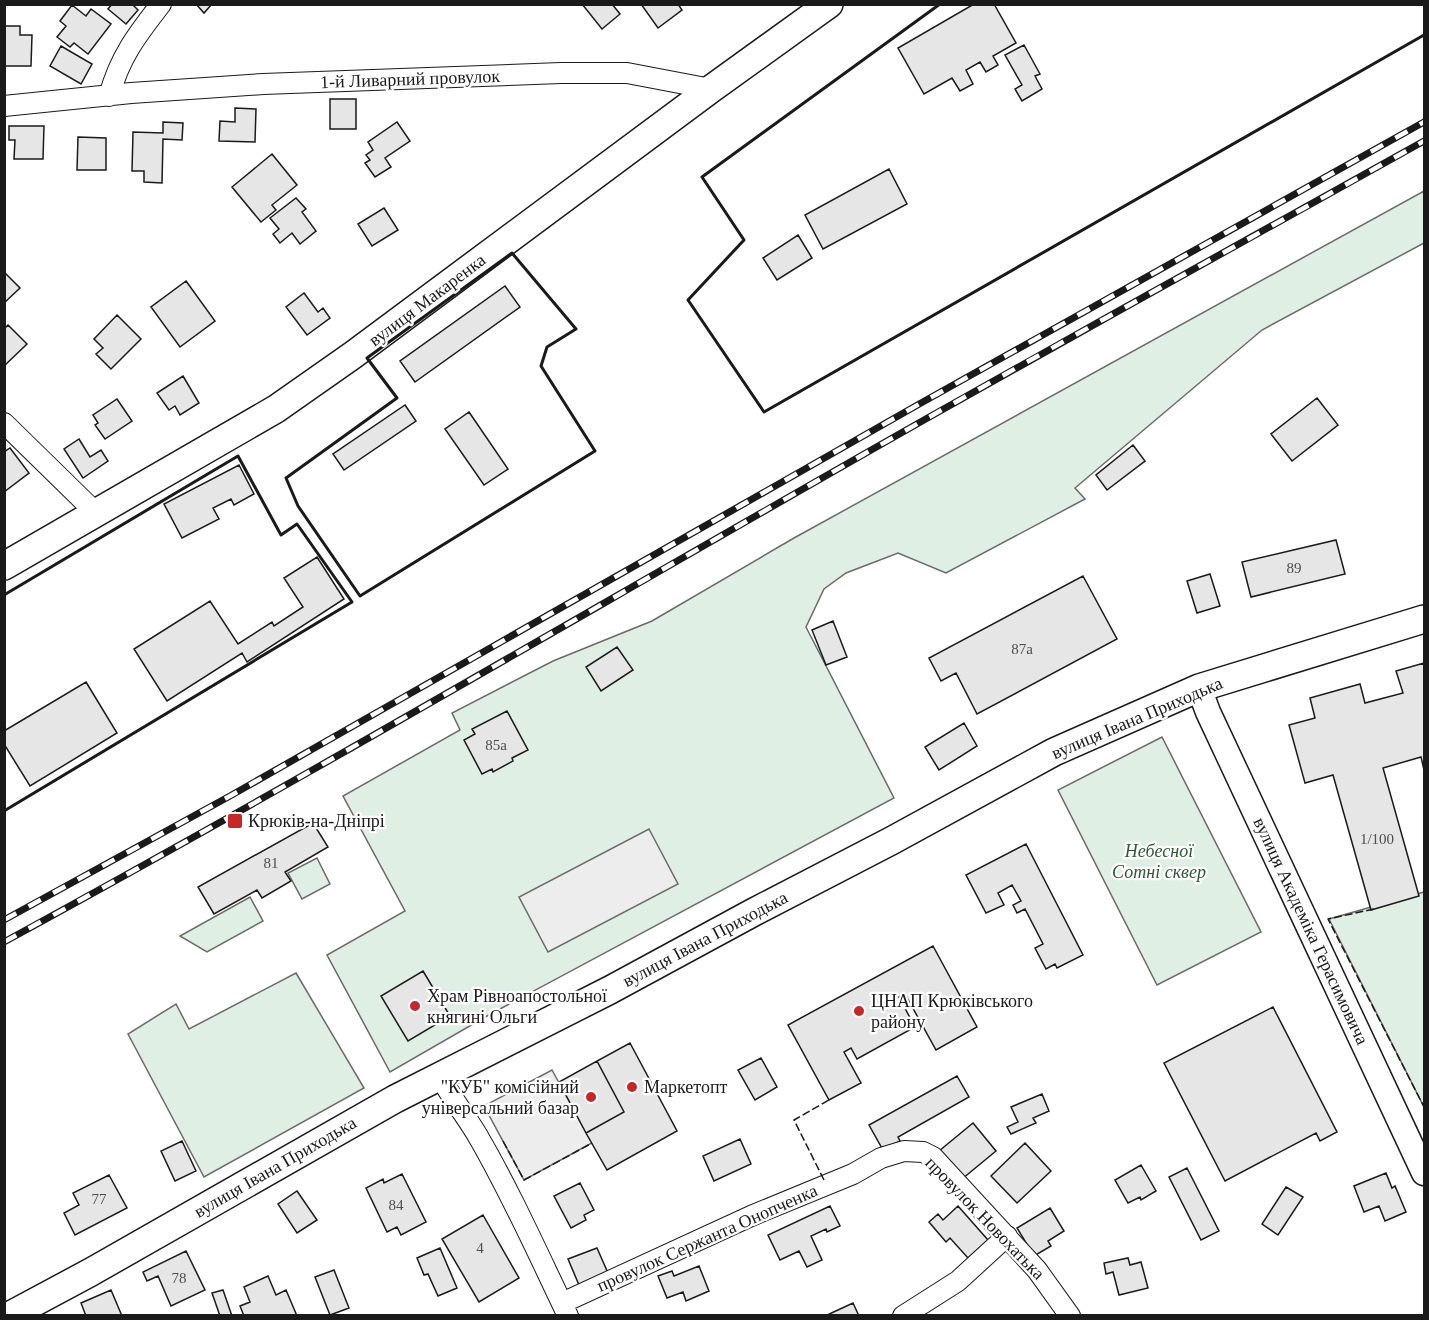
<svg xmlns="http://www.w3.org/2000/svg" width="1429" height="1320" font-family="'Times New Roman',serif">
  <rect width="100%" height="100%" fill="#fff"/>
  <!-- green -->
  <path fill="#e0efe3" stroke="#6a6a6a" stroke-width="1.5" d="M 1424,191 L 1424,243 L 1262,330 L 1075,488 L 1085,499 L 946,573 L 898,553 L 846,573 L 824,589 L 806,627 L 894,798 L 487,1016 L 390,1072 L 327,955 L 405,911 L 343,796 L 460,730 L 452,713 L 553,661 L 652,621 L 794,538 Z
    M 1162,737 L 1261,932 L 1157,985 L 1058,790 Z
    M 317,858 L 330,884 L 302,899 L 288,873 Z
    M 1424,892 L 1424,1107 L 1329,919 Z
    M 250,897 L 263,921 L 207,952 L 180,936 Z
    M 296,973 L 364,1088 L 204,1177 L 128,1034 L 176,1004 L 189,1029 Z"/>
  <!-- parking -->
  <path fill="#ededed" stroke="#6a6a6a" stroke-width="1.5" d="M 649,829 L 678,884 L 548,952 L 519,897 Z
    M 552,1070 L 592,1143 L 524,1180 L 484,1106 Z"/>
  <!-- building -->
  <path fill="#e6e6e6" stroke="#1a1a1a" stroke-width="1.5" d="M 112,4 L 132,4 L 138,10 L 126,24 L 108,9 Z
    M 196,4 L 212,4 L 204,13 Z
    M 582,4 L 612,4 L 620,14 L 602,29 Z
    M 641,4 L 678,4 L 682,10 L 658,28 Z
    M 974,4 L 994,4 L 1016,43 L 993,56 L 998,65 L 986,72 L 980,62 L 966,70 L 973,84 L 960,91 L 952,78 L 924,94 L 898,48 Z
    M 72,5 L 86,16 L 91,9 L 111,24 L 88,54 L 74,43 L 70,47 L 57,37 L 66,26 L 60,21 Z
    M 4,26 L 20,26 L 20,35 L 32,35 L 31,66 L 4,66 Z
    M 1024,45 L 1040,74 L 1035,76 L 1042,89 L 1022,101 L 1015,89 L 1022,85 L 1005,55 Z
    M 61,46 L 92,64 L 81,84 L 50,66 Z
    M 330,99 L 356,99 L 356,129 L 330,129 Z
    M 235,108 L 256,109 L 255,142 L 219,141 L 220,121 L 235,122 Z
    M 163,122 L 183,123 L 182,140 L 163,139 L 162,183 L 144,182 L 144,171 L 132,171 L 133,132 L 163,133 Z
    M 397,122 L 410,141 L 385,158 L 391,167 L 375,177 L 365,163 L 370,160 L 366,155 L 373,150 L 368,142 Z
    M 9,126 L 44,126 L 43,159 L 14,159 L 15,140 L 9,140 Z
    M 78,137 L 106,138 L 106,170 L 77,170 Z
    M 272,154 L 297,185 L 272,205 L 276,210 L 261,222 L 232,187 Z
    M 889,169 L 907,204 L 823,249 L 805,215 Z
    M 296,198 L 306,209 L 302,212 L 316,231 L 300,244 L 292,233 L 280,243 L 273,234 L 279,229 L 270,218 Z
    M 384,208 L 398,230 L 372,246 L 358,224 Z
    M 798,235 L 812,258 L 777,280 L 763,258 Z
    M 4,272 L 20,288 L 4,303 Z
    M 186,281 L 215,321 L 180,347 L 151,307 Z
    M 505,286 L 520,307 L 415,382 L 400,361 Z
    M 304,293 L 318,312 L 323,308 L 330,318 L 307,335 L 286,307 Z
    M 117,315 L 141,339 L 111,369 L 96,354 L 103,348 L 94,339 Z
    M 8,325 L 27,344 L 4,366 L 4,329 Z
    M 183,376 L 199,403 L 180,415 L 175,406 L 169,410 L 157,393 Z
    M 1317,398 L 1338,425 L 1292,461 L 1271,434 Z
    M 117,399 L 132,421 L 105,439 L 95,425 L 98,423 L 93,415 Z
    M 405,405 L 416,421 L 344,470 L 333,454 Z
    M 469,412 L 508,469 L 484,485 L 445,429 Z
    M 79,439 L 90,457 L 101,450 L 108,461 L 83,478 L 64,449 Z
    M 1133,445 L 1145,461 L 1107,490 L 1096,475 Z
    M 10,448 L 29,473 L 4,492 L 4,452 Z
    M 239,465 L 254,494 L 234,505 L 231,499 L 213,508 L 219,519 L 182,538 L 164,504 Z
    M 1336,540 L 1345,574 L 1251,597 L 1242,562 Z
    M 317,557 L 344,599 L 247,662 L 242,653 L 167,701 L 134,649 L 210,601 L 238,644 L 272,622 L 274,626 L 303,607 L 284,578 Z
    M 1210,574 L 1220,606 L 1197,613 L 1187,581 Z
    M 1083,576 L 1117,639 L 977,714 L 956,673 L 941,681 L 929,658 Z
    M 833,621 L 847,657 L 826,665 L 812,630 Z
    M 617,647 L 633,670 L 601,691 L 586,667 Z
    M 1424,663 L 1424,770 L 1421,757 L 1383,768 L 1419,896 L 1371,910 L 1333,775 L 1305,783 L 1289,725 L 1315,718 L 1310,698 L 1360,684 L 1365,703 L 1403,693 L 1396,671 Z
    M 86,682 L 117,733 L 30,786 L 4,744 L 4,731 Z
    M 507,711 L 528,750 L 512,758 L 513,761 L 493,772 L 492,769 L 482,774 L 464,740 L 475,734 L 472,729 Z
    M 964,723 L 977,746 L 939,770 L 925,747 Z
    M 313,823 L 328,847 L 285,872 L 291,881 L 262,898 L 257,890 L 214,914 L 198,887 Z
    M 1026,844 L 1083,955 L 1057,968 L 1055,964 L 1046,969 L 1035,948 L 1043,944 L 1025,909 L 1017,913 L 1013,905 L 1021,901 L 1012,885 L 998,893 L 1004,905 L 986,913 L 966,875 Z
    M 933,946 L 977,1027 L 936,1050 L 905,994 L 899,997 L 915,1027 L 857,1059 L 851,1048 L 844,1052 L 861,1083 L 829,1100 L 788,1025 Z
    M 423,971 L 450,1016 L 408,1041 L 381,996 Z
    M 1273,1007 L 1337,1132 L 1320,1141 L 1316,1133 L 1225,1181 L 1164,1063 Z
    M 630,1043 L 677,1131 L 607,1170 L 586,1133 L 624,1112 L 597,1061 Z
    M 761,1058 L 777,1087 L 755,1100 L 738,1070 Z
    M 597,1061 L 624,1112 L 586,1133 L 559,1082 Z
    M 957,1076 L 969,1097 L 898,1137 L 900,1141 L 883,1150 L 869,1125 Z
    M 1042,1094 L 1049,1111 L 1033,1118 L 1036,1123 L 1011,1134 L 1007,1127 L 1018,1122 L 1011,1107 Z
    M 973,1123 L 996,1151 L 962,1179 L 939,1151 Z
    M 740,1139 L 751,1164 L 714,1181 L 703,1156 Z
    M 182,1141 L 196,1171 L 175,1181 L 161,1151 Z
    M 1025,1143 L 1051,1171 L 1017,1203 L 991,1176 Z
    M 1141,1165 L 1156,1191 L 1141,1200 L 1140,1197 L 1128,1203 L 1115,1180 Z
    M 1187,1168 L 1219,1231 L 1201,1240 L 1169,1177 Z
    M 1386,1173 L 1392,1188 L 1395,1186 L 1406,1212 L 1385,1221 L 1379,1206 L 1364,1212 L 1354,1186 Z
    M 402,1174 L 426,1222 L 401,1235 L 397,1227 L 387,1232 L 366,1188 L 383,1179 L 384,1183 Z
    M 109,1175 L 127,1208 L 75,1235 L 64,1213 L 79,1205 L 73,1193 Z
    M 580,1183 L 594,1210 L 584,1215 L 586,1220 L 571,1228 L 554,1196 Z
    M 1286,1187 L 1303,1197 L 1278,1235 L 1262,1224 Z
    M 297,1191 L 317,1220 L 297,1233 L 278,1204 Z
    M 830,1206 L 840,1226 L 827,1232 L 826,1229 L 811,1236 L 822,1260 L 807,1267 L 799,1251 L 780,1260 L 768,1235 Z
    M 958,1206 L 988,1240 L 968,1258 L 950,1238 L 946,1242 L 929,1222 L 938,1214 L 943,1220 Z
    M 1050,1208 L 1064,1231 L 1048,1241 L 1051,1246 L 1034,1256 L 1017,1228 Z
    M 483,1215 L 519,1278 L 479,1302 L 442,1239 Z
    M 440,1248 L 457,1288 L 438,1296 L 428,1274 L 424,1275 L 417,1258 Z
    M 597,1248 L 608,1273 L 579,1285 L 568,1259 Z
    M 186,1251 L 205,1290 L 171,1306 L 158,1276 L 147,1281 L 143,1272 Z
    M 1128,1258 L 1130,1265 L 1141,1262 L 1148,1288 L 1119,1295 L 1113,1272 L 1106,1274 L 1104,1263 Z
    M 699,1266 L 709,1291 L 686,1301 L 683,1292 L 667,1298 L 658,1276 L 672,1271 L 674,1276 Z
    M 334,1270 L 349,1308 L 330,1315 L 315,1277 Z
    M 268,1276 L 276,1295 L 286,1290 L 297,1316 L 244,1316 L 240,1306 L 250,1302 L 244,1287 Z
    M 111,1290 L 122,1316 L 86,1316 L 81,1303 Z
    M 223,1290 L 232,1316 L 220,1316 L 212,1293 Z
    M 853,1303 L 859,1316 L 825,1316 Z"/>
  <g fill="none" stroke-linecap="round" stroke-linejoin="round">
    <!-- minor casing -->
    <g stroke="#1a1a1a" stroke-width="22">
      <path id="minor" d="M 109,96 C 120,57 136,36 161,4
        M 4,106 L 131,93 L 263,84 L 561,73 L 627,73 L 711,89
        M 4,423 L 95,512
        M 440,1076 C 451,1098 467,1117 479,1138 C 512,1195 539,1256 568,1316
        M 562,1303 L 751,1216 L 853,1174 L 881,1158 L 904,1151 L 923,1152 L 933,1157 L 1037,1270 L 1070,1316
        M 903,1316 L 958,1281 L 1007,1236"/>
    </g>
    <!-- tertiary casing -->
    <g stroke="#1a1a1a" stroke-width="27">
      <path id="tertiary" d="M 1199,688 L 1208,712 L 1424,1173"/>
    </g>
    <!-- secondary casing -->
    <g stroke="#1a1a1a" stroke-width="30">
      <path id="secondary" d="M 4,566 L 276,409 L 353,355 L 711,89 L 829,4
        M 9,1316 L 91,1272 L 395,1099 L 610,990 L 754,912 L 891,841 L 1054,752 L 1199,688 L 1424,619"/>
    </g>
    <!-- minor -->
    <use href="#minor" stroke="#fff" stroke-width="20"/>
    <!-- tertiary -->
    <use href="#tertiary" stroke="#fff" stroke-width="24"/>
    <!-- secondary -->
    <use href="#secondary" stroke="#fff" stroke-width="27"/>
    <!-- rail casing -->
    <g stroke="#1a1a1a" stroke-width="7">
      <path id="rail" d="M 4,920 L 230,796 L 921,403 L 1424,122
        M 4,942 C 314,773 617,594 924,420 C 1090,326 1258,234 1424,141"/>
    </g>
    <!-- rail -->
    <use href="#rail" stroke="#fff" stroke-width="4.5" stroke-dasharray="14" stroke-linecap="butt"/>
    <!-- fence -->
    <path stroke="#1a1a1a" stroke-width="1.5" stroke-dasharray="8 3" stroke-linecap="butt" d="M 1374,909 L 1328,919 L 1424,1107
      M 503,1141 L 524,1180 L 592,1143
      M 824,1180 L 794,1120 L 829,1100"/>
    <!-- wall -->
    <path stroke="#1a1a1a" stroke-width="3" d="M 940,4 L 702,177 L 744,240 L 688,300 L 764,412 L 1424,35
      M 512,253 L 576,329 L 547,347 L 541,366 L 595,451 L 360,596 L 298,506 L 286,478 L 397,398 L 367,358 Z
      M 4,595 L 238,456 L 281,535 L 297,524 L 352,602 L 4,811"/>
  </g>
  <!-- markers -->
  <g fill="#c62828" stroke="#fff" stroke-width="2">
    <rect x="227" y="813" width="16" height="16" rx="3"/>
    <circle cx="415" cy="1006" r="6"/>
    <circle cx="859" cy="1011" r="6"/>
    <circle cx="632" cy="1087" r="6"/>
    <circle cx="591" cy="1097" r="6"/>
  </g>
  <g text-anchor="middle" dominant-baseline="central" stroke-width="4.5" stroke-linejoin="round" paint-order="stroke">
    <!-- number labels -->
    <g font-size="15" fill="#4d4d4d">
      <text x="1294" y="568">89</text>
      <text x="1022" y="649">87а</text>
      <text x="496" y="745">85а</text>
      <text x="1377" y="839">1/100</text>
      <text x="271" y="863">81</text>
      <text x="99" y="1199">77</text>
      <text x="396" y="1205">84</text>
      <text x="480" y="1248">4</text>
      <text x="179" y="1278">78</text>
    </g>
    <!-- street labels -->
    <g font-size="18" fill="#1a1a1a" stroke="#fff">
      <text transform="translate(410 79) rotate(-2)">1-й Ливарний провулок</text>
      <text transform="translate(427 300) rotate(-37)">вулиця Макаренка</text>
      <text transform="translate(1137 718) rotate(-23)">вулиця Івана Приходька</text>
      <text transform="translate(1311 931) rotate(65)">вулиця Академіка Герасимовича</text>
      <text transform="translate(705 939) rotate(-28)">вулиця Івана Приходька</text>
      <text transform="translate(275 1167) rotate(-30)">вулиця Івана Приходька</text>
      <text transform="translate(985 1218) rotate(46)">провулок Новохатька</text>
      <text transform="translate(707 1238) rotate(-24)">провулок Сержанта Онопченка</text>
    </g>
    <!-- poi labels -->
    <g font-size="18" fill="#1a1a1a" stroke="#fff" text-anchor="start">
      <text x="248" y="821">Крюків-на-Дніпрі</text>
      <text x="427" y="996">Храм Рівноапостольної<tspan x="427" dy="21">княгині Ольги</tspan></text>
      <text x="871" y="1001">ЦНАП Крюківського<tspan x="871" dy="21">району</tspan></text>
      <text x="579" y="1087" text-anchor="end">"КУБ" комісійний<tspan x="579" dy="21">універсальний базар</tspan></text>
      <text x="644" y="1087">Маркетопт</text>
    </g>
    <!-- park labels -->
    <g font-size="18" font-style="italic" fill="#2b5a34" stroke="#fff">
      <text x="1159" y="851">Небесної<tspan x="1159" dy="21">Сотні сквер</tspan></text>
    </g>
  </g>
  <!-- border -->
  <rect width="1429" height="1320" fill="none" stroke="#1a1a1a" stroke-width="12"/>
</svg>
